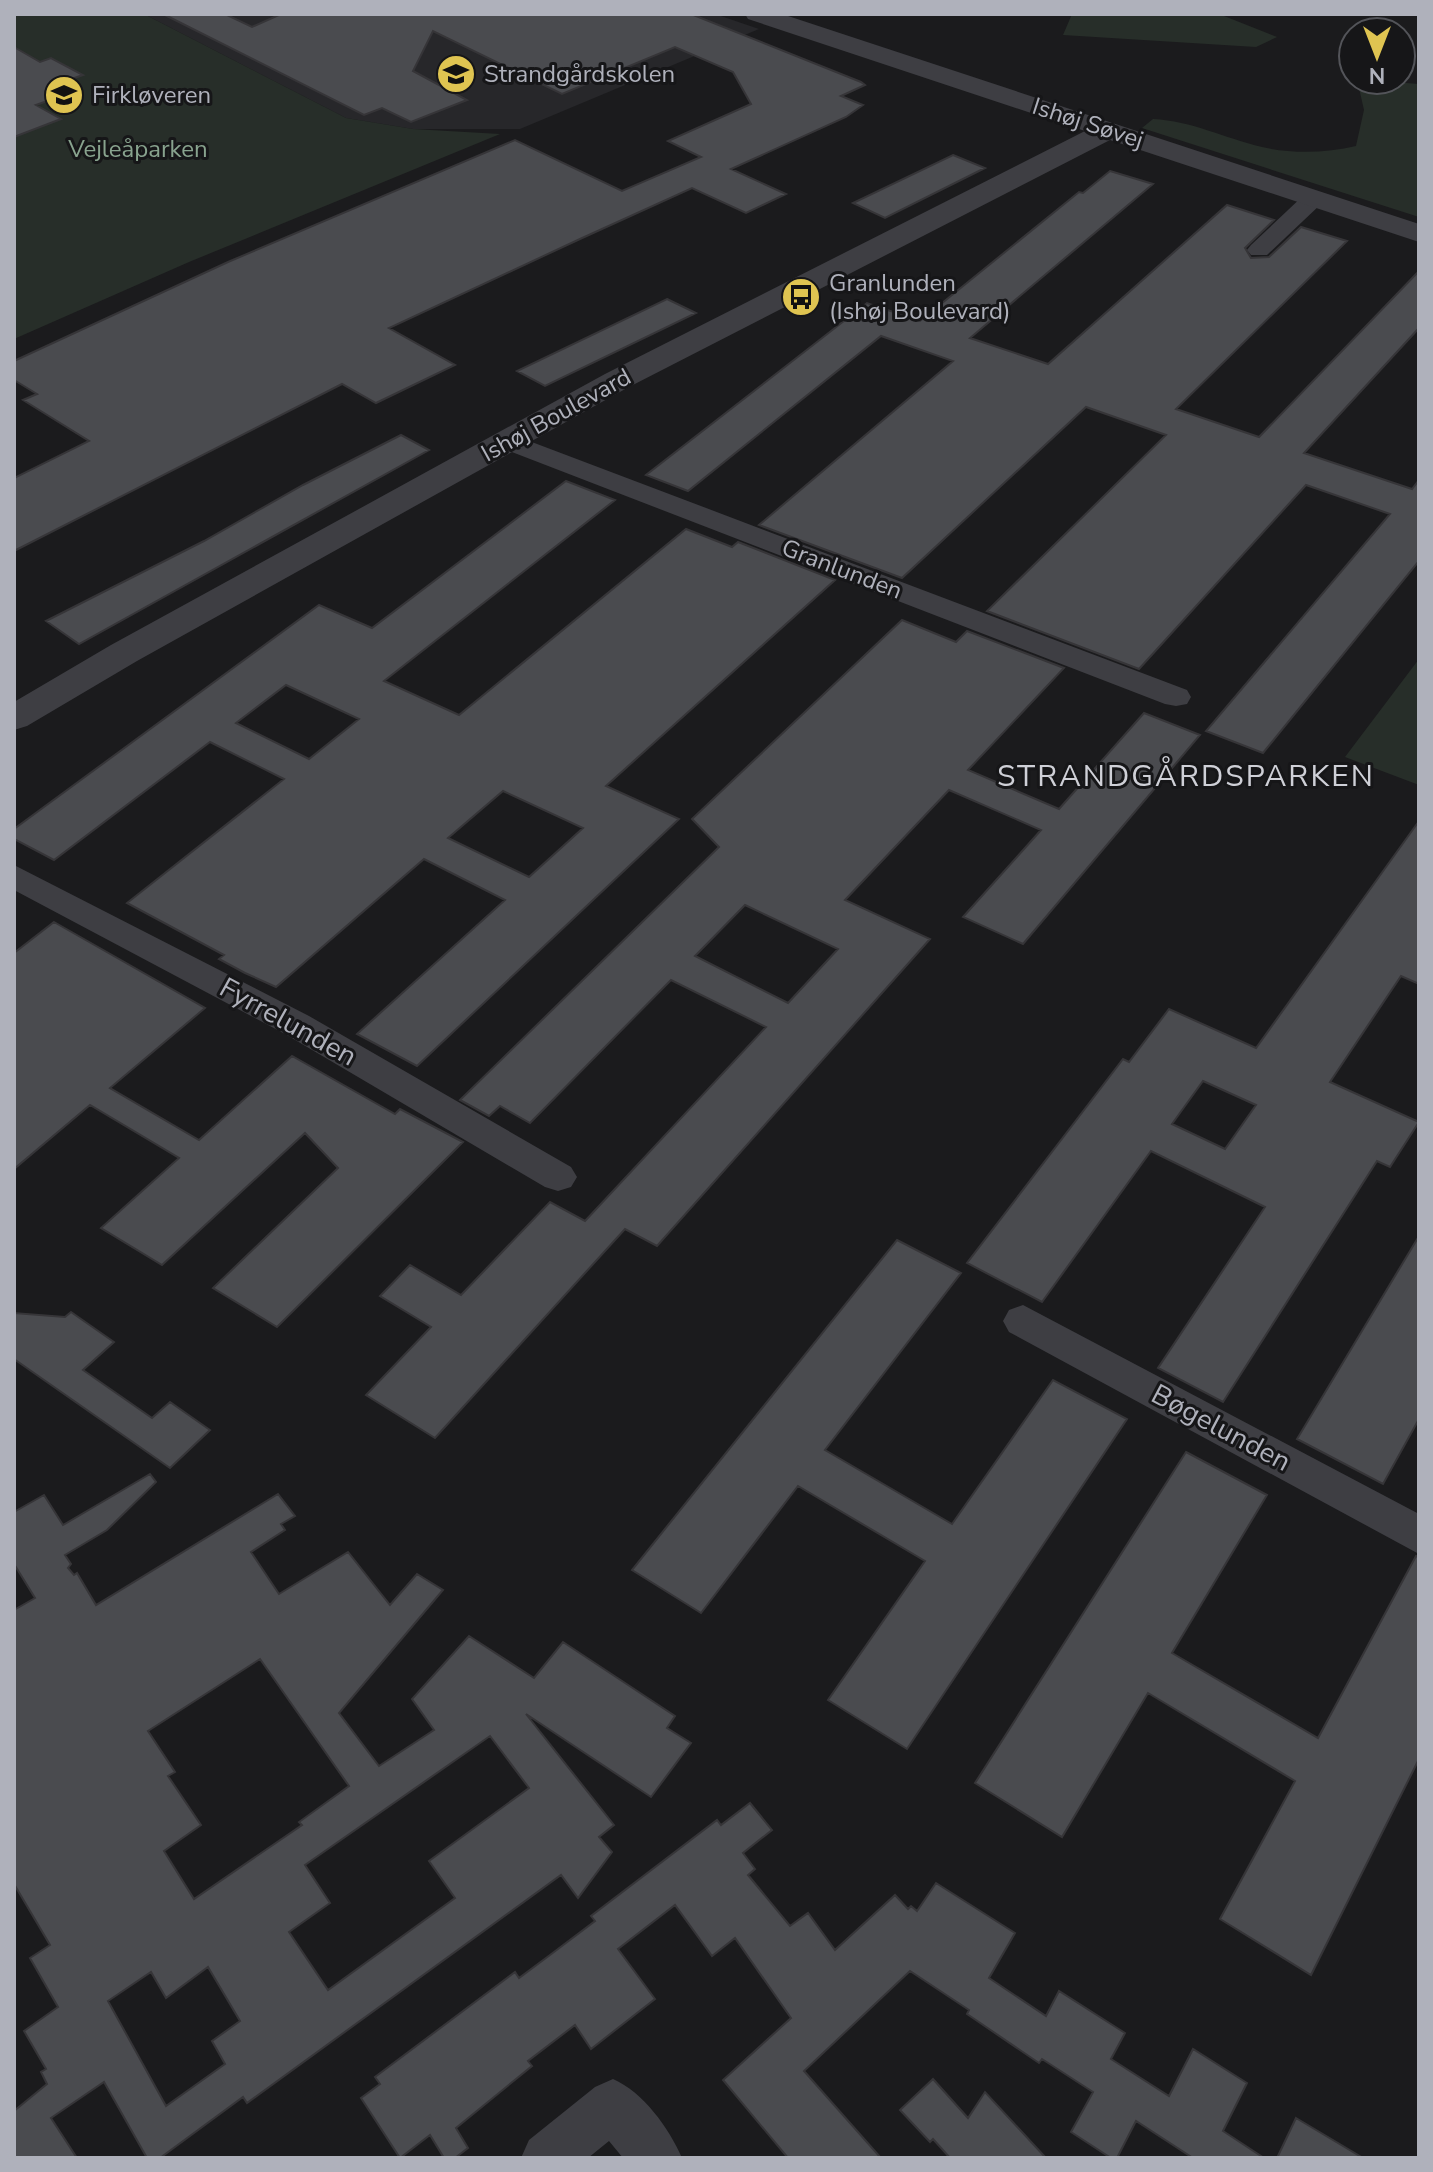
<svg xmlns="http://www.w3.org/2000/svg" width="1433" height="2172" font-family="'Nunito Sans',sans-serif">
  <rect width="100%" height="100%" fill="#1b1b1d"/>
  <!-- built -->
  <path fill="#27272a" d="M 144,14 L 715,14 L 759,29 L 520,129 L 413,129 L 346,118 Z"/>
  <!-- green -->
  <path fill="#272e29" d="M 14,14 L 144,14 L 346,118 L 413,129 L 500,134 L 189,262 L 14,339 Z
    M 1072,14 L 1219,14 L 1277,37 L 1256,47 L 1063,35 Z
    M 1380,81 L 1419,84 L 1419,217 L 1142,128 L 1153,119 C 1192,121 1224,138 1262,147 C 1292,154 1327,153 1356,146 L 1364,110 L 1359,88 Z
    M 1419,659 L 1419,785 L 1345,757 Z"/>
  <!-- building -->
  <path fill="#4a4b4f" stroke="#363538" stroke-width="2" fill-rule="evenodd" d="M 163,14 L 225,14 L 252,27 L 281,14 L 691,14 L 861,82 L 865,85 L 841,96 L 863,105 L 846,117 L 731,169 L 786,194 L 746,213 L 692,188 L 580,239 L 389,328 L 455,365 L 376,403 L 342,384 L 14,551 L 14,478 L 89,441 L 23,400 L 37,394 L 14,380 L 14,361 L 228,262 L 515,140 L 622,191 L 701,157 L 668,141 L 751,104 L 733,72 L 675,47 L 562,94 L 433,31 L 413,71 L 467,100 L 411,122 L 382,108 L 364,115 Z
    M 14,47 L 40,62 L 51,58 L 83,75 L 63,82 L 78,90 L 36,105 L 61,119 L 14,137 Z
    M 953,155 L 985,168 L 885,218 L 853,203 Z
    M 1110,171 L 1153,184 L 970,338 L 1048,364 L 1227,205 L 1274,220 L 1245,248 L 1251,258 L 1269,257 L 1301,227 L 1347,241 L 1176,409 L 1259,437 L 1419,271 L 1419,328 L 1304,453 L 1412,489 L 1419,480 L 1419,561 L 1263,753 L 1206,731 L 1390,514 L 1306,485 L 1139,669 L 987,611 L 1166,435 L 1086,407 L 902,578 L 759,525 L 953,361 L 881,336 L 688,491 L 646,475 L 867,303 L 920,321 L 1079,192 L 1083,193 Z
    M 667,299 L 696,313 L 545,386 L 517,371 Z
    M 401,435 L 429,450 L 79,644 L 46,621 L 204,541 L 303,485 Z
    M 566,481 L 615,500 L 384,681 L 459,715 L 686,529 L 732,547 L 738,542 L 835,580 L 606,786 L 679,819 L 417,1066 L 357,1034 L 505,900 L 424,859 L 276,987 L 245,973 L 219,959 L 224,955 L 127,903 L 284,779 L 210,742 L 54,860 L 14,839 L 14,829 L 319,605 L 372,628 ZM 286,685 L 359,719 L 309,759 L 236,723 ZM 503,791 L 583,828 L 529,877 L 448,838 Z
    M 902,620 L 956,642 L 967,631 L 1064,668 L 968,770 L 1059,809 L 1144,713 L 1200,735 L 1023,944 L 963,917 L 1041,830 L 949,790 L 845,900 L 930,939 L 657,1246 L 625,1229 L 435,1438 L 366,1395 L 431,1327 L 380,1296 L 410,1265 L 461,1295 L 550,1202 L 585,1221 L 766,1027 L 671,980 L 530,1123 L 500,1106 L 489,1116 L 460,1100 L 719,847 L 692,819 ZM 745,905 L 838,949 L 788,1003 L 695,956 Z
    M 1419,821 L 1419,984 L 1401,976 L 1330,1082 L 1419,1122 L 1390,1167 L 1377,1161 L 1223,1402 L 1158,1368 L 1265,1207 L 1151,1151 L 1042,1302 L 967,1263 L 1123,1059 L 1129,1062 L 1169,1009 L 1256,1048 ZM 1203,1081 L 1256,1105 L 1225,1149 L 1172,1124 Z
    M 54,922 L 205,1008 L 110,1088 L 199,1140 L 292,1056 L 395,1114 L 400,1109 L 463,1142 L 277,1327 L 213,1288 L 338,1168 L 305,1133 L 162,1265 L 101,1228 L 179,1158 L 90,1105 L 14,1169 L 14,953 Z
    M 1419,1236 L 1419,1419 L 1383,1484 L 1297,1439 Z
    M 897,1240 L 961,1273 L 825,1450 L 952,1524 L 1053,1380 L 1127,1419 L 907,1749 L 828,1700 L 925,1561 L 798,1486 L 701,1613 L 632,1570 Z
    M 71,1312 L 114,1342 L 83,1370 L 152,1418 L 170,1402 L 210,1430 L 170,1468 L 14,1359 L 14,1313 L 65,1317 Z
    M 1186,1452 L 1267,1495 L 1172,1653 L 1318,1738 L 1416,1556 L 1419,1557 L 1419,1759 L 1311,1975 L 1220,1919 L 1295,1781 L 1148,1693 L 1062,1837 L 975,1783 Z
    M 150,1474 L 156,1482 L 107,1530 L 65,1555 L 71,1564 L 68,1568 L 74,1575 L 77,1573 L 96,1605 L 278,1494 L 295,1516 L 281,1524 L 285,1530 L 251,1552 L 279,1594 L 348,1552 L 390,1605 L 417,1574 L 443,1590 L 339,1713 L 379,1766 L 434,1730 L 412,1699 L 469,1636 L 534,1678 L 563,1642 L 675,1716 L 667,1728 L 691,1743 L 651,1797 L 526,1714 L 614,1825 L 599,1837 L 612,1852 L 578,1898 L 561,1875 L 247,2103 L 243,2097 L 160,2158 L 147,2158 L 104,2082 L 51,2118 L 77,2158 L 14,2158 L 14,2111 L 47,2084 L 41,2072 L 46,2069 L 24,2031 L 58,2007 L 30,1958 L 50,1945 L 14,1884 L 14,1610 L 35,1598 L 14,1564 L 14,1512 L 44,1495 L 63,1525 ZM 260,1659 L 349,1786 L 299,1822 L 302,1825 L 194,1899 L 164,1851 L 201,1825 L 168,1776 L 175,1772 L 148,1731 ZM 490,1736 L 529,1788 L 429,1861 L 455,1898 L 328,1990 L 289,1932 L 330,1903 L 305,1865 ZM 208,1967 L 240,2021 L 212,2041 L 225,2064 L 166,2106 L 108,2001 L 151,1972 L 166,1998 Z
    M 750,1803 L 772,1830 L 743,1853 L 755,1869 L 748,1875 L 790,1926 L 808,1913 L 835,1950 L 895,1895 L 908,1909 L 911,1906 L 917,1911 L 936,1883 L 1015,1933 L 989,1978 L 1046,2016 L 1059,1991 L 1125,2033 L 1111,2059 L 1169,2096 L 1193,2049 L 1247,2083 L 1223,2131 L 1264,2158 L 1193,2158 L 1136,2121 L 1117,2158 L 1111,2158 L 1071,2132 L 1093,2092 L 1042,2059 L 1039,2063 L 967,2014 L 969,2010 L 910,1971 L 804,2071 L 881,2158 L 788,2158 L 723,2080 L 791,2018 L 735,1938 L 712,1956 L 675,1905 L 618,1949 L 655,1999 L 591,2049 L 575,2025 L 528,2061 L 532,2066 L 456,2128 L 468,2148 L 455,2158 L 444,2158 L 430,2135 L 400,2158 L 361,2098 L 380,2084 L 375,2077 L 515,1972 L 519,1978 L 550,1955 L 595,1921 L 591,1916 L 717,1820 L 721,1825 Z
    M 933,2079 L 968,2118 L 985,2092 L 1046,2158 L 950,2158 L 933,2139 L 930,2142 L 900,2110 Z
    M 1296,2118 L 1363,2158 L 1277,2158 Z"/>
  <g fill="none" stroke-linecap="round" stroke-linejoin="round">
    <!-- minor -->
    <path fill="#3e3e43" fill-rule="evenodd" d="M 1313,192 L 1321,194 L 1324,199 L 1321,204 L 1267,255 L 1251,255 L 1247,250 L 1251,245 L 1305,194 Z
      M 508,433 L 1187,690 L 1191,697 L 1187,704 L 1176,706 L 1165,704 L 499,447 L 495,441 L 499,435 Z
      M 14,865 L 309,1016 L 571,1167 L 577,1177 L 571,1187 L 558,1191 L 545,1187 L 285,1034 L 14,890 Z
      M 1023,1305 L 1419,1514 L 1419,1554 L 1009,1332 L 1003,1321 L 1009,1310 Z
      M 613,2079 C 643,2092 669,2128 682,2158 L 623,2158 L 609,2141 L 588,2158 L 521,2158 L 529,2140 L 595,2087 Z"/>
    <!-- tertiary -->
    <path fill="#3e3e43" fill-rule="evenodd" d="M 745,14 L 782,14 L 1419,224 L 1419,242 L 1110,140 L 627,388 L 137,661 L 27,726 L 14,730 L 14,702 L 111,645 L 605,374 L 1085,131 L 748,19 Z"/>
  </g>
  <!-- icons -->
  <defs>
    <g id="school-disc" transform="scale(2)"><circle r="9.5" fill="#dfc451" stroke="#161618"/><path d="M0-5L7-2L0 1L-7-2ZM-4 1L0 2.5L4 1V4Q0 6-4 4Z" fill="#111"/></g>
    <g id="bus-disc" transform="scale(2)"><circle r="9.5" fill="#dfc451" stroke="#161618"/><path d="M-5-6H5V4H4V6H2V4H-2V6H-4V4H-5ZM-3.5-4V0h7V-4ZM-3.5 1.2v1.5H-2V1.2ZM2 1.2v1.5H3.5V1.2Z" fill="#111"/></g>
  </defs>
  <g fill-rule="evenodd">
    <use href="#school-disc" x="456" y="74"/>
    <use href="#school-disc" x="64" y="95"/>
    <use href="#bus-disc" x="801" y="297"/>
  </g>
  <g text-anchor="middle" dominant-baseline="central" stroke-width="6" stroke-linejoin="round" paint-order="stroke">
    <!-- far-poi labels -->
    <g font-size="24" fill="#afb1bb" stroke="#161618" text-anchor="start">
      <text x="484" y="74">Strandgårdskolen</text>
      <text x="92" y="95">Firkløveren</text>
      <text x="829" y="283">Granlunden<tspan x="829" dy="28">(Ishøj Boulevard)</tspan></text>
    </g>
    <!-- far-street labels -->
    <g font-size="24" fill="#afb1bb" stroke="#161618">
      <text transform="translate(1088 123) rotate(18)">Ishøj Søvej</text>
      <text transform="translate(556 415) rotate(-29)">Ishøj Boulevard</text>
      <text transform="translate(842 569) rotate(21)">Granlunden</text>
    </g>
    <!-- far-park labels -->
    <g font-size="24" fill="#88a38e" stroke="#161618">
      <text x="138" y="149">Vejleåparken</text>
    </g>
    <!-- street labels -->
    <g font-size="28" fill="#afb1bb" stroke="#161618">
      <text transform="translate(288 1022) rotate(29)">Fyrrelunden</text>
      <text transform="translate(1221 1428) rotate(28)">Bøgelunden</text>
    </g>
    <!-- neighbourhood labels -->
    <g font-size="30" letter-spacing="2" fill="#cfd0d7" stroke="#161618">
      <text x="1186" y="776">STRANDGÅRDSPARKEN</text>
    </g>
  </g>
  <!-- border -->
  <rect width="1433" height="2172" fill="none" stroke="#afb1bb" stroke-width="32"/>
  <!-- north arrow -->
  <g transform="translate(1377 56) rotate(180)"><circle r="38" fill="#161618" stroke="#535459" stroke-width="2"/>
  <path d="M0-6L14 30L0 20L-14 30Z" fill="#dfc451"/>
  <text y="-12" font-size="22" font-weight="bold" text-anchor="middle" fill="#afb1bb">N</text>
  </g>
</svg>
